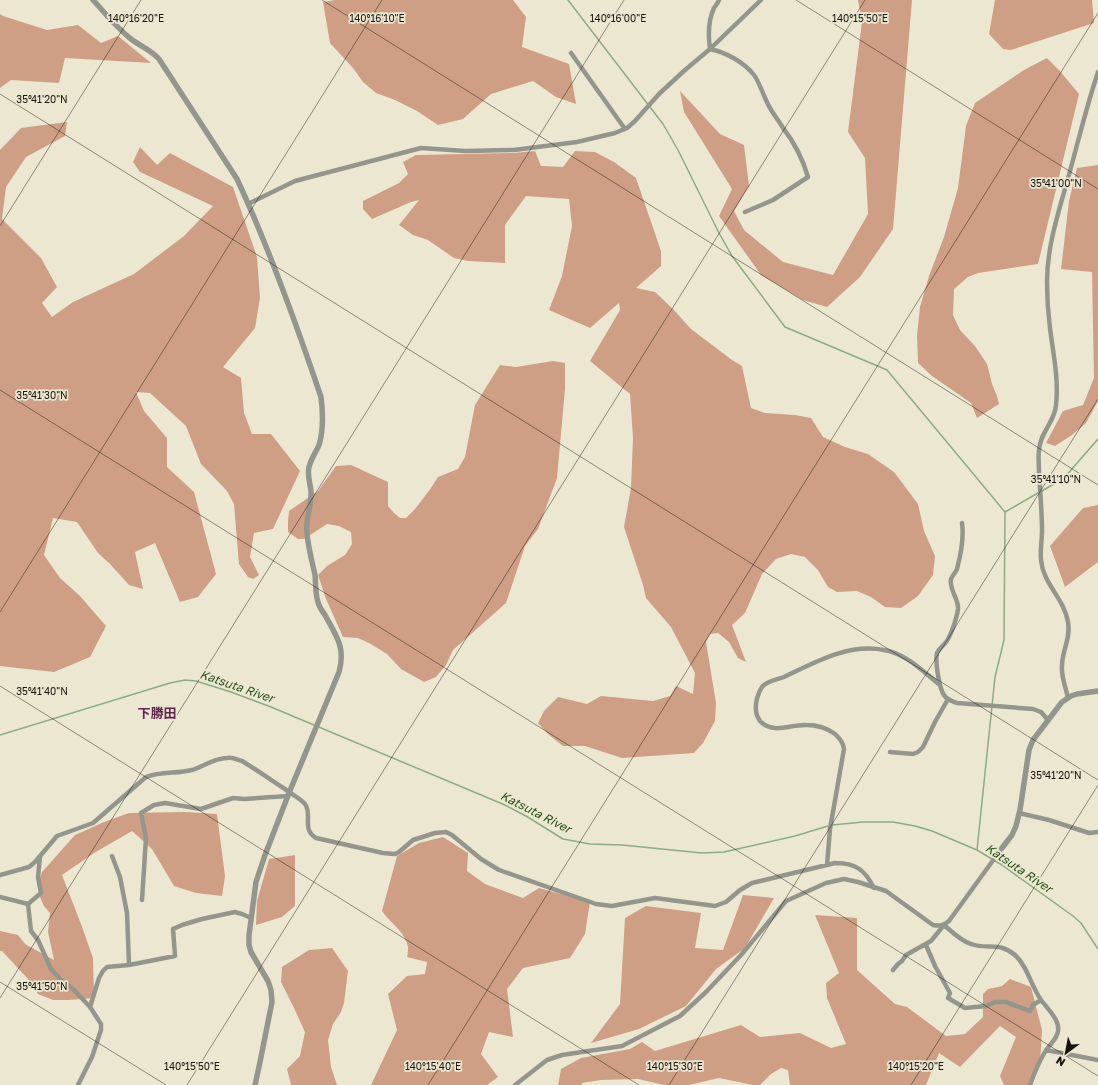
<svg xmlns="http://www.w3.org/2000/svg" width="1098" height="1085" font-family="'Golos Text','Noto Sans JP',sans-serif">
  <rect width="100%" height="100%" fill="#ece7d1"/>
  <!-- forest -->
  <path fill="#cf9f85" d="M 335,0 L 513,0 L 526,17 L 522,47 L 569,64 L 576,104 L 556,97 L 533,81 L 491,94 L 463,119 L 438,125 L 417,111 L 395,100 L 376,93 L 363,82 L 353,68 L 330,43 L 323,2 Z
    M 858,0 L 912,0 L 893,229 L 860,277 L 827,307 L 803,300 L 761,275 L 719,216 L 732,189 L 684,112 L 680,91 L 720,134 L 744,145 L 749,186 L 734,211 L 744,230 L 783,262 L 833,275 L 868,214 L 865,158 L 848,132 L 862,22 Z
    M 995,0 L 1092,0 L 1094,23 L 1011,50 L 1003,49 L 989,34 Z
    M 0,14 L 3,16 L 47,30 L 78,25 L 101,43 L 118,36 L 151,63 L 65,58 L 59,83 L 11,80 L 0,88 Z
    M 1047,58 L 1059,70 L 1079,94 L 1038,264 L 978,273 L 968,277 L 954,289 L 953,315 L 960,330 L 975,346 L 987,364 L 992,384 L 997,396 L 999,404 L 977,418 L 971,403 L 932,376 L 918,363 L 917,335 L 920,307 L 929,276 L 944,237 L 958,188 L 966,126 L 975,103 L 1024,70 Z
    M 67,122 L 65,136 L 26,157 L 6,187 L 2,219 L 41,258 L 57,287 L 42,303 L 52,317 L 73,302 L 134,274 L 184,236 L 213,206 L 140,172 L 133,162 L 140,147 L 157,165 L 170,153 L 233,187 L 257,257 L 260,298 L 255,328 L 223,367 L 241,378 L 244,413 L 252,434 L 271,434 L 300,471 L 273,529 L 254,533 L 250,557 L 259,575 L 253,579 L 248,577 L 239,564 L 234,504 L 227,491 L 201,464 L 186,426 L 150,393 L 136,392 L 144,411 L 167,438 L 167,467 L 194,492 L 216,574 L 198,597 L 180,602 L 155,543 L 135,552 L 143,589 L 129,585 L 110,564 L 98,553 L 77,522 L 53,518 L 44,555 L 60,578 L 80,596 L 106,626 L 90,657 L 54,672 L 0,666 L 0,150 L 21,128 Z
    M 535,151 L 541,166 L 563,167 L 575,151 L 595,152 L 614,162 L 636,178 L 661,251 L 661,266 L 636,288 L 655,292 L 673,309 L 691,329 L 732,360 L 742,366 L 751,408 L 765,413 L 795,415 L 811,418 L 823,437 L 845,447 L 868,454 L 894,472 L 918,504 L 924,531 L 935,556 L 933,575 L 918,596 L 901,608 L 885,607 L 871,597 L 857,591 L 837,592 L 828,587 L 818,570 L 805,557 L 791,554 L 776,559 L 762,574 L 745,613 L 732,625 L 746,662 L 738,658 L 729,642 L 718,633 L 710,634 L 706,642 L 716,703 L 715,721 L 703,743 L 694,753 L 622,758 L 585,746 L 563,746 L 548,734 L 538,723 L 544,711 L 558,697 L 587,704 L 601,696 L 653,701 L 670,696 L 676,686 L 693,694 L 695,673 L 671,627 L 646,598 L 643,585 L 624,527 L 631,488 L 633,438 L 630,394 L 590,361 L 620,310 L 619,303 L 590,328 L 549,310 L 562,276 L 572,226 L 569,199 L 526,196 L 505,225 L 505,263 L 468,261 L 454,258 L 428,240 L 413,235 L 399,225 L 419,200 L 411,202 L 372,219 L 363,209 L 363,201 L 399,183 L 408,174 L 403,162 L 416,155 L 514,153 Z
    M 1098,165 L 1098,401 L 1086,423 L 1072,435 L 1055,446 L 1046,443 L 1063,411 L 1083,405 L 1094,378 L 1092,272 L 1061,269 L 1069,201 L 1077,168 Z
    M 553,361 L 565,363 L 565,389 L 557,478 L 538,529 L 525,546 L 506,603 L 453,650 L 446,665 L 436,677 L 424,682 L 401,669 L 387,654 L 369,643 L 358,638 L 343,637 L 326,599 L 318,575 L 327,566 L 345,555 L 352,544 L 351,532 L 339,526 L 327,524 L 304,539 L 298,539 L 288,532 L 288,521 L 289,511 L 318,491 L 336,466 L 351,465 L 388,482 L 388,506 L 394,513 L 400,518 L 406,518 L 415,509 L 431,488 L 438,477 L 458,469 L 465,457 L 475,405 L 500,365 L 516,367 Z
    M 1098,505 L 1098,562 L 1065,587 L 1050,546 L 1083,508 Z
    M 185,812 L 217,814 L 225,876 L 222,896 L 196,893 L 174,886 L 152,849 L 132,831 L 94,853 L 62,875 L 81,924 L 93,958 L 94,998 L 69,1000 L 53,1000 L 38,994 L 28,979 L 2,951 L 0,951 L 0,931 L 18,935 L 25,944 L 54,960 L 48,932 L 50,913 L 44,906 L 40,897 L 38,883 L 42,872 L 75,835 L 104,822 L 129,813 Z
    M 443,837 L 468,853 L 467,871 L 485,884 L 523,898 L 539,888 L 590,902 L 585,934 L 570,958 L 523,968 L 507,989 L 513,1037 L 489,1032 L 481,1054 L 498,1077 L 487,1085 L 371,1085 L 397,1030 L 388,994 L 407,976 L 425,974 L 427,962 L 407,957 C 408,954 408,950 408,947 C 405,931 390,923 382,911 L 397,856 L 419,843 Z
    M 295,855 L 295,906 L 282,917 L 256,925 L 257,901 L 269,859 Z
    M 743,895 L 774,898 L 745,948 L 716,969 L 686,1006 L 639,1029 L 591,1043 L 620,1004 L 625,918 L 646,906 L 701,913 L 695,948 L 723,950 Z
    M 815,915 L 857,918 L 857,970 L 895,1004 L 907,1007 L 946,1036 L 965,1034 L 983,1017 L 983,994 L 988,989 L 1002,986 L 1010,979 L 1031,987 L 1042,1030 L 1040,1063 L 1031,1085 L 1004,1085 L 1000,1076 L 1016,1037 L 1000,1026 L 960,1067 L 939,1053 L 926,1085 L 790,1085 L 788,1070 L 781,1068 L 771,1074 L 760,1085 L 753,1085 L 719,1078 L 689,1085 L 664,1085 L 638,1079 L 601,1080 L 582,1083 L 582,1085 L 558,1085 L 561,1069 L 581,1058 L 630,1049 L 642,1042 L 655,1051 L 741,1025 L 760,1037 L 800,1033 L 831,1048 L 846,1044 L 827,998 L 826,983 L 839,973 Z
    M 332,948 L 348,971 L 344,1003 L 341,1012 L 333,1024 L 328,1040 L 331,1067 L 337,1085 L 291,1085 L 287,1069 L 300,1056 L 305,1032 L 294,1008 L 281,982 L 282,967 L 309,950 Z"/>
  <g fill="none" stroke-linecap="round" stroke-linejoin="round">
    <!-- stream -->
    <path stroke="#8cac83" stroke-width="1.5" d="M 568,0 L 663,124 L 678,150 L 719,233 L 732,256 L 785,327 L 887,370 L 1005,512 L 1004,640 L 995,677 L 977,850
      M 1042,491 L 1064,478 L 1098,439
      M 1005,512 L 1038,493
      M 0,735 L 170,683 L 185,680 L 196,681 L 231,692 L 271,707 L 505,805 L 526,816 L 563,839 L 590,844 L 622,845 L 702,853 L 724,852 L 795,836 L 828,826
      M 832,825 L 863,822 L 893,822 L 915,826 L 932,831 L 977,850 L 1002,865 L 1073,916 L 1081,923 L 1098,949"/>
    <!-- minor -->
    <path stroke="#94968d" stroke-width="4.5" d="M 719,0 C 718,3 716,5 714,8 C 708,21 708,35 710,49 C 725,52 744,62 754,75 C 760,83 764,98 770,108 C 774,115 779,121 783,128 C 794,142 803,160 808,177 L 773,200 L 745,212
      M 571,53 L 625,129
      M 248,204 L 295,181 L 421,148 L 465,151 L 514,150 L 577,142 L 615,133 L 627,128 L 635,121 L 659,94 L 685,70 L 710,49 L 761,0
      M 962,523 C 964,537 961,554 957,569 C 956,572 952,576 951,579 C 949,590 959,599 958,609 C 957,617 952,632 948,639 C 946,644 939,648 937,653 C 935,661 939,688 944,695 C 947,700 952,701 957,703 L 1033,709 L 1041,712 L 1048,720
      M 1068,698 C 1066,688 1061,677 1062,666 C 1062,650 1071,639 1068,622 C 1064,598 1043,584 1041,560 C 1040,550 1042,540 1042,531 C 1042,511 1040,492 1039,472 C 1039,465 1038,457 1039,450 C 1040,432 1055,422 1056,405 C 1059,379 1053,353 1050,328 C 1048,313 1047,297 1047,282 C 1047,244 1060,208 1070,171 C 1079,138 1087,105 1098,72
      M 890,752 L 913,754 L 918,752 L 923,747 L 935,722 L 948,699
      M 1019,813 L 1049,820 L 1089,833 L 1098,832
      M 112,856 L 120,877 L 127,913 L 129,965
      M 827,865 L 830,829 L 844,749 C 843,742 840,739 835,734 C 827,728 816,725 806,725 C 791,724 773,735 760,721 C 758,718 756,714 756,710 C 755,703 758,693 762,687 C 768,680 776,680 784,677 C 815,662 849,643 884,650 C 907,654 922,671 940,685
      M 0,875 L 29,867 L 35,862 L 57,836 L 93,823 L 146,777 C 162,771 176,774 192,770 C 204,766 215,758 227,758 C 233,757 238,760 242,761 C 257,770 271,780 285,789 C 291,794 300,798 305,804 C 313,815 301,829 316,838 L 383,853 L 395,854 L 399,852 L 413,840 L 435,833 L 446,832 L 452,835 L 481,859 L 499,870 L 596,904 L 612,906 L 655,898 L 715,906 L 726,902 L 740,890 L 752,883 L 835,863 C 856,863 865,870 874,888
      M 0,897 L 28,904 L 41,893 L 38,877 L 40,857
      M 142,900 L 146,838 L 141,813 L 154,805 L 165,803 L 201,809 L 233,798 L 244,799 L 288,796
      M 28,904 L 31,931 L 38,940 L 51,969 L 62,981 L 73,989 L 90,1007 L 101,1024 L 101,1030 L 92,1057 L 78,1085
      M 926,945 L 935,966 L 950,993 L 948,998 L 965,1008 L 986,1006 L 995,1002 L 1006,1002 L 1030,1011 L 1033,1005 L 1041,1000
      M 893,970 L 898,964 L 902,961 L 906,955 L 931,941 L 944,925 C 952,932 961,941 971,944 C 988,950 998,941 1015,955 C 1028,967 1031,986 1041,1000 C 1047,1008 1060,1020 1058,1031 C 1057,1039 1051,1043 1047,1049 C 1041,1057 1033,1076 1030,1085
      M 90,1007 L 99,978 L 103,971 L 107,967 L 129,965 L 175,956 L 173,929 L 182,925 L 202,919 L 235,912 L 242,914 L 251,918
      M 1046,1050 L 1098,1060
      M 515,1085 L 547,1060 L 562,1055 L 622,1046 L 680,1016 L 706,992 L 741,955 L 786,901 L 826,883 L 844,879 L 858,882 L 886,891 L 933,925 C 940,926 943,926 949,921 L 1002,848"/>
    <!-- tertiary -->
    <path stroke="#94968d" stroke-width="5.5" d="M 93,0 C 105,13 117,28 131,39 C 140,46 151,50 159,59 L 237,179 C 270,250 296,323 321,397 C 323,413 324,429 319,445 C 316,452 311,459 309,467 C 307,475 310,483 311,491 C 312,505 305,519 307,533 C 308,547 312,561 315,575 C 316,584 315,593 318,602 C 319,606 322,611 325,615 C 336,636 346,647 339,672 L 289,793 L 265,855 L 256,882 L 249,935 L 249,945 L 251,952 L 258,964 L 268,981 L 271,990 L 272,1002 L 260,1062 L 255,1085
      M 1002,848 L 1012,835 L 1016,826 L 1020,810 L 1029,750 L 1033,740 L 1062,702 L 1071,696 L 1077,694 L 1098,691"/>
  </g>
  <!-- ticks -->
  <path fill="none" stroke="#16140c" stroke-width="1" stroke-opacity="0.45" d="M 322,0 L 1098,485M 796,0 L 1098,189M 0,94 L 1098,780M 0,226 L 141,0M 0,390 L 1098,1076M 0,612 L 382,0M 0,686 L 639,1085M 0,982 L 166,1085M 0,998 L 624,0M 187,1085 L 865,0M 428,1085 L 1098,13M 669,1085 L 1098,399M 911,1085 L 1098,785"/>
  <g text-anchor="middle" dominant-baseline="central" stroke-width="3.5" stroke-linejoin="round" paint-order="stroke">
    <!-- water labels -->
    <g font-size="12" font-style="italic" fill="#28521a" stroke="#ece7d1">
      <text transform="translate(237 686) rotate(19)">Katsuta River</text>
      <text transform="translate(536 812) rotate(27)">Katsuta River</text>
      <text transform="translate(1019 868) rotate(34)">Katsuta River</text>
    </g>
    <!-- quarter labels -->
    <g font-size="13" font-weight="bold" fill="#61264d" stroke="#ece7d1">
      <text x="157" y="713">下勝田</text>
    </g>
  </g>
  <g font-size="10" text-anchor="middle" fill="#16140c" stroke="#ece7d1" stroke-width="3.5" stroke-linejoin="round" paint-order="stroke">
    <text x="136" y="22">140°16'20"E</text>
    <text x="377" y="22">140°16'10"E</text>
    <text x="618" y="22">140°16'00"E</text>
    <text x="860" y="22">140°15'50"E</text>
    <text x="42" y="103">35°41'20"N</text>
    <text x="1056" y="187">35°41'00"N</text>
    <text x="42" y="399">35°41'30"N</text>
    <text x="1056" y="483">35°41'10"N</text>
    <text x="42" y="695">35°41'40"N</text>
    <text x="1056" y="779">35°41'20"N</text>
    <text x="42" y="990">35°41'50"N</text>
    <text x="192" y="1070">140°15'50"E</text>
    <text x="433" y="1070">140°15'40"E</text>
    <text x="675" y="1070">140°15'30"E</text>
    <text x="916" y="1070">140°15'20"E</text>
  </g>
  <!-- north arrow -->
  <g transform="translate(1066 1053) rotate(212)" stroke="#ece7d1" stroke-width="3" paint-order="stroke">
  <path d="M0-3L7 15L0 10L-7 15Z" fill="#16140c"/>
  <text y="-6" font-size="11" font-weight="bold" text-anchor="middle" fill="#16140c">N</text>
  </g>
</svg>
